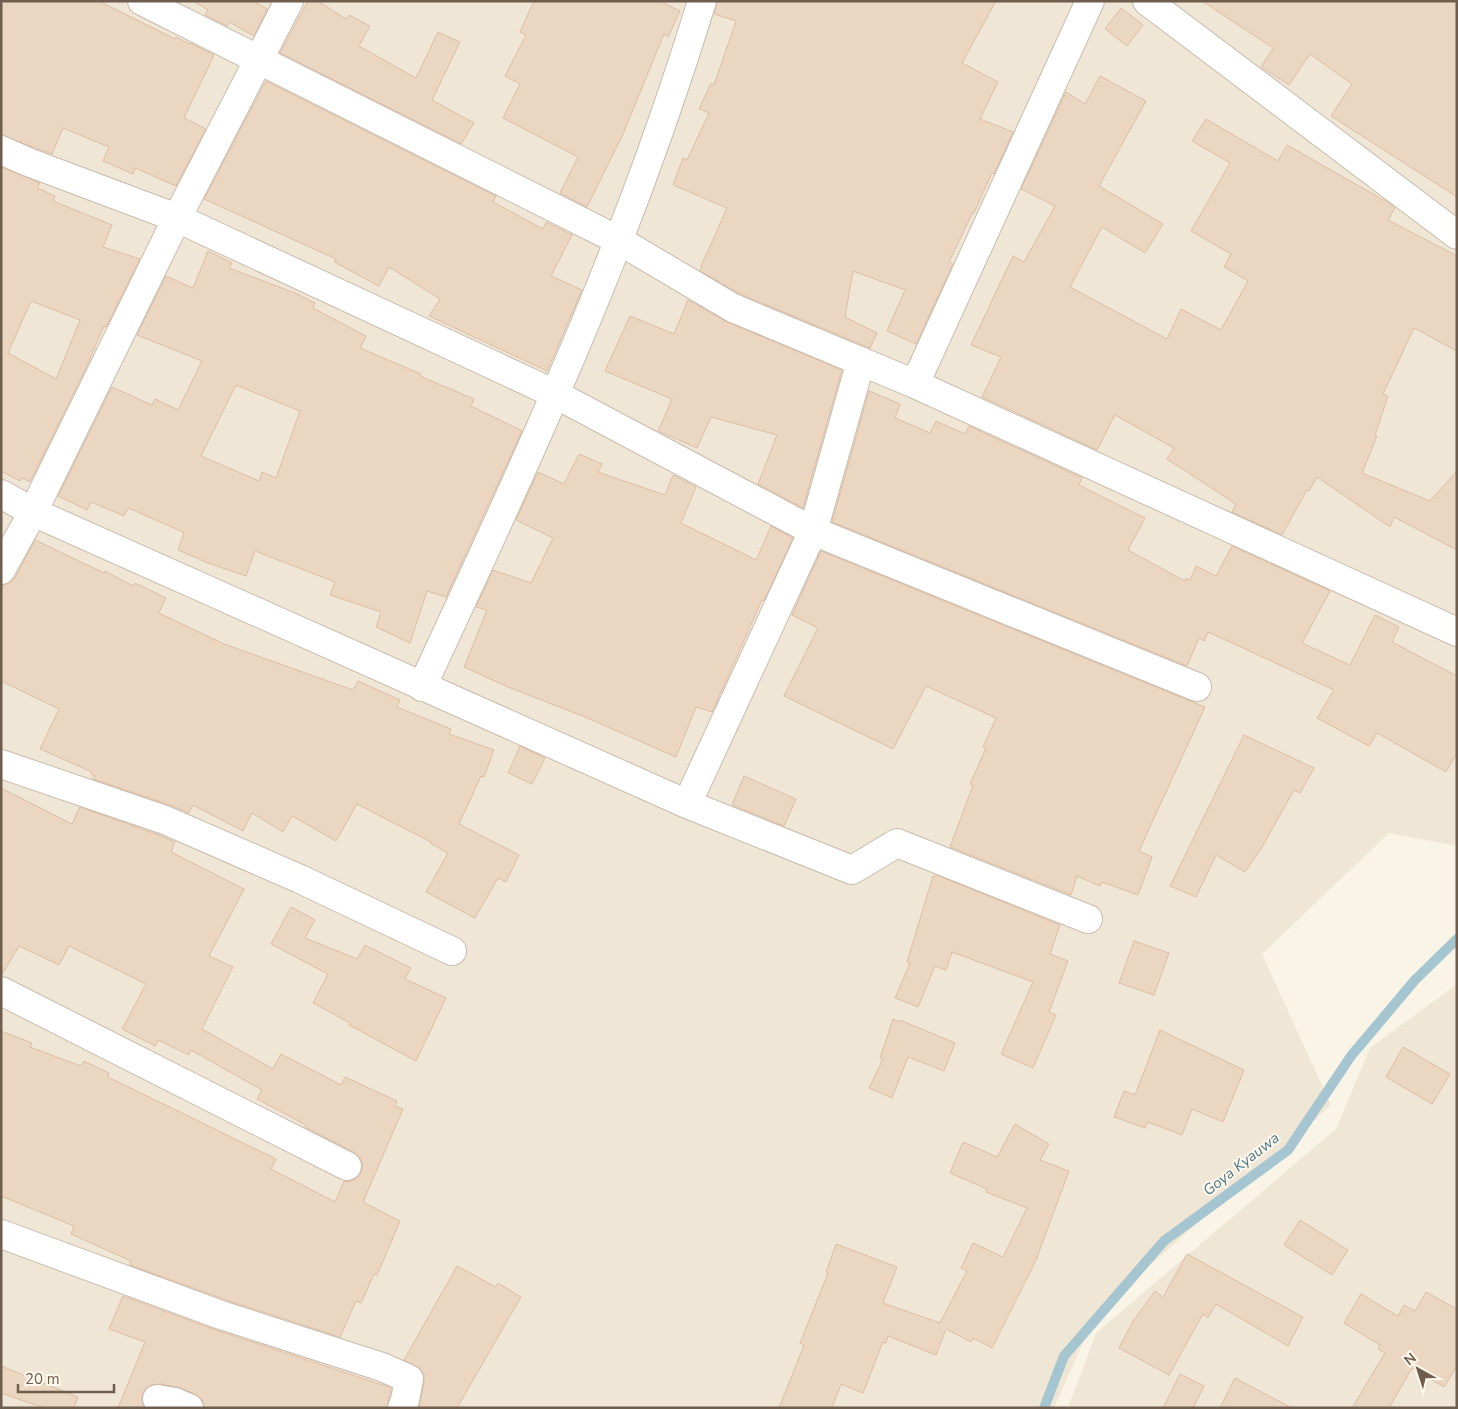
<svg xmlns="http://www.w3.org/2000/svg" width="1458" height="1409" font-family="'Nunito Sans',sans-serif">
  <rect width="100%" height="100%" fill="#f9f4e6"/>
  <!-- residential -->
  <path fill="#f0e6d6" d="M 1,1 L 1457,1 L 1457,846 L 1389,833 L 1262,954 L 1331,1105 L 1096,1313 L 1054,1408 L 1,1408 Z
    M 1457,984 L 1457,1408 L 1068,1408 L 1096,1333 L 1336,1129 L 1370,1048 Z"/>
  <g fill="none" stroke-linecap="round" stroke-linejoin="round">
    <!-- stream -->
    <path stroke="#a5c6d1" stroke-width="10" d="M 1044,1408 L 1064,1356 L 1164,1241 L 1288,1150 L 1351,1056 L 1415,980 L 1457,939"/>
  </g>
  <!-- building -->
  <path fill="#ebd6c1" stroke="#dcbea4" fill-rule="evenodd" d="M 1,1 L 99,1 L 175,39 L 176,37 L 190,44 L 190,43 L 214,55 L 184,118 L 206,129 L 176,186 L 135,168 L 133,174 L 103,161 L 109,147 L 63,128 L 52,154 L 1,135 Z
    M 193,1 L 253,1 L 267,9 L 254,36 L 229,22 L 227,26 L 205,15 L 208,10 Z
    M 308,1 L 318,1 L 346,19 L 349,15 L 370,26 L 359,46 L 416,78 L 438,32 L 460,42 L 432,100 L 474,123 L 461,144 L 280,53 Z
    M 534,1 L 659,1 L 680,11 L 668,37 L 664,34 L 623,134 L 587,207 L 560,193 L 578,157 L 503,118 L 520,84 L 505,76 L 526,35 L 520,32 Z
    M 717,1 L 996,1 L 962,63 L 998,82 L 980,119 L 1013,132 L 994,174 L 992,173 L 974,213 L 973,212 L 949,262 L 953,264 L 916,344 L 887,331 L 905,290 L 853,271 L 845,317 L 877,333 L 870,348 L 740,294 L 700,271 L 702,266 L 701,266 L 727,208 L 673,185 L 683,158 L 687,160 L 709,113 L 699,109 L 711,83 L 714,85 L 736,21 L 714,14 Z
    M 1202,1 L 1457,1 L 1457,197 L 1331,116 L 1352,84 L 1310,54 L 1289,85 L 1261,67 L 1273,48 Z
    M 1121,8 L 1143,25 L 1127,46 L 1105,29 Z
    M 1100,76 L 1146,101 L 1099,186 L 1163,224 L 1145,253 L 1102,227 L 1070,287 L 1167,339 L 1181,309 L 1221,330 L 1248,281 L 1224,267 L 1231,254 L 1191,231 L 1230,163 L 1192,141 L 1206,119 L 1278,161 L 1287,145 L 1387,202 L 1395,208 L 1388,220 L 1457,256 L 1457,351 L 1414,328 L 1383,394 L 1388,396 L 1375,435 L 1377,436 L 1362,473 L 1430,501 L 1457,471 L 1457,550 L 1394,517 L 1390,527 L 1317,477 L 1309,491 L 1307,490 L 1282,535 L 1232,512 L 1236,504 L 1167,459 L 1174,448 L 1115,415 L 1097,450 L 982,397 L 1001,357 L 971,345 L 1013,256 L 1024,262 L 1055,206 L 1021,189 L 1066,92 L 1085,104 Z
    M 266,81 L 496,196 L 493,202 L 543,229 L 546,222 L 572,235 L 551,276 L 582,290 L 547,371 L 429,316 L 440,299 L 389,267 L 379,286 L 334,262 L 336,259 L 204,199 Z
    M 1,167 L 40,183 L 37,188 L 55,196 L 53,201 L 112,225 L 103,247 L 140,259 L 106,327 L 104,326 L 85,370 L 30,482 L 22,478 L 20,481 L 1,471 ZM 31,301 L 80,320 L 56,379 L 8,353 Z
    M 208,251 L 232,263 L 229,268 L 295,293 L 315,303 L 313,308 L 366,336 L 360,348 L 421,374 L 420,376 L 474,399 L 471,406 L 522,431 L 446,597 L 427,591 L 410,643 L 376,627 L 381,612 L 330,595 L 335,582 L 255,551 L 246,576 L 208,563 L 178,550 L 184,533 L 183,532 L 128,508 L 124,516 L 91,502 L 87,510 L 58,496 L 112,387 L 152,405 L 155,399 L 178,410 L 202,361 L 137,335 L 166,276 L 193,288 ZM 236,385 L 300,411 L 276,478 L 262,472 L 259,481 L 201,456 Z
    M 688,300 L 727,322 L 842,370 L 803,508 L 758,484 L 777,435 L 711,417 L 697,448 L 658,431 L 672,399 L 605,371 L 630,316 L 674,334 Z
    M 869,391 L 900,404 L 895,418 L 930,433 L 936,421 L 965,434 L 969,426 L 1082,478 L 1079,485 L 1145,518 L 1128,550 L 1185,581 L 1186,578 L 1190,580 L 1196,566 L 1216,576 L 1232,546 L 1330,591 L 1302,643 L 1350,665 L 1375,615 L 1399,627 L 1392,642 L 1457,676 L 1457,753 L 1446,772 L 1377,733 L 1369,746 L 1317,718 L 1334,690 L 1208,632 L 1204,641 L 1199,638 L 1187,666 L 832,522 Z
    M 579,454 L 602,464 L 598,472 L 665,495 L 673,475 L 696,487 L 681,523 L 756,560 L 771,526 L 793,538 L 764,601 L 762,600 L 712,712 L 696,707 L 676,757 L 585,717 L 508,687 L 464,667 L 487,610 L 476,607 L 493,570 L 531,583 L 553,538 L 516,520 L 538,472 L 564,484 Z
    M 35,540 L 104,573 L 105,571 L 133,586 L 135,583 L 166,598 L 159,613 L 224,644 L 353,690 L 358,681 L 400,700 L 397,707 L 451,729 L 449,734 L 494,750 L 484,777 L 481,776 L 459,824 L 519,855 L 506,882 L 498,878 L 475,918 L 426,892 L 448,853 L 430,843 L 431,842 L 357,804 L 336,841 L 292,816 L 283,832 L 252,813 L 243,831 L 193,805 L 189,813 L 170,805 L 93,779 L 95,776 L 91,774 L 92,772 L 40,749 L 59,709 L 1,681 L 1,591 L 4,585 L 9,583 L 15,578 Z
    M 821,551 L 1205,707 L 1139,851 L 1152,857 L 1138,895 L 1102,882 L 1100,886 L 1077,876 L 1071,895 L 950,847 L 973,785 L 970,784 L 986,748 L 983,747 L 996,718 L 926,686 L 893,749 L 784,696 L 818,628 L 792,615 Z
    M 1244,735 L 1314,768 L 1300,793 L 1294,790 L 1262,847 L 1245,872 L 1216,855 L 1196,897 L 1170,886 Z
    M 520,746 L 545,758 L 532,784 L 508,773 Z
    M 744,776 L 796,799 L 784,826 L 732,805 Z
    M 1,788 L 72,824 L 80,807 L 159,835 L 175,842 L 171,852 L 244,889 L 209,956 L 233,967 L 202,1029 L 273,1069 L 281,1054 L 341,1085 L 345,1077 L 397,1101 L 395,1106 L 403,1109 L 363,1202 L 400,1221 L 377,1275 L 374,1274 L 361,1303 L 356,1301 L 340,1337 L 226,1300 L 130,1265 L 131,1261 L 71,1234 L 74,1226 L 1,1196 L 1,1031 L 32,1043 L 30,1047 L 81,1066 L 84,1061 L 109,1073 L 108,1077 L 276,1159 L 271,1169 L 335,1202 L 344,1181 L 348,1182 L 356,1179 L 361,1173 L 363,1166 L 360,1158 L 354,1152 L 305,1127 L 306,1125 L 257,1099 L 262,1090 L 191,1050 L 189,1055 L 158,1040 L 155,1046 L 122,1029 L 146,984 L 69,946 L 59,965 L 19,946 L 1,976 Z
    M 933,876 L 939,876 L 1060,925 L 1050,954 L 1068,961 L 1049,1012 L 1056,1015 L 1033,1068 L 1001,1054 L 1033,982 L 952,952 L 946,970 L 935,966 L 918,1007 L 895,998 L 910,963 L 907,962 Z
    M 291,907 L 315,920 L 305,938 L 357,959 L 365,945 L 411,968 L 405,979 L 446,998 L 416,1061 L 349,1025 L 350,1023 L 313,1003 L 328,974 L 271,944 Z
    M 1134,941 L 1169,953 L 1154,995 L 1119,983 Z
    M 893,1019 L 899,1022 L 900,1020 L 955,1043 L 944,1071 L 908,1057 L 892,1098 L 869,1088 L 883,1059 L 880,1058 Z
    M 1160,1030 L 1244,1070 L 1223,1122 L 1192,1109 L 1182,1135 L 1148,1122 L 1145,1128 L 1114,1117 L 1124,1091 L 1135,1095 Z
    M 1403,1047 L 1450,1074 L 1432,1104 L 1386,1077 Z
    M 1015,1124 L 1049,1144 L 1040,1160 L 1069,1171 L 1036,1260 L 992,1348 L 973,1338 L 971,1342 L 946,1329 L 936,1355 L 888,1336 L 886,1343 L 883,1342 L 863,1393 L 841,1384 L 832,1408 L 779,1408 L 804,1345 L 800,1343 L 828,1273 L 826,1272 L 836,1244 L 897,1267 L 883,1303 L 940,1323 L 967,1271 L 961,1268 L 973,1243 L 1003,1257 L 1027,1208 L 986,1192 L 987,1189 L 950,1173 L 963,1142 L 997,1157 Z
    M 1300,1220 L 1348,1250 L 1332,1275 L 1284,1245 Z
    M 1187,1254 L 1303,1317 L 1288,1346 L 1216,1304 L 1208,1318 L 1203,1314 L 1169,1375 L 1119,1348 L 1133,1321 L 1155,1291 L 1163,1297 Z
    M 457,1266 L 496,1287 L 498,1283 L 521,1297 L 457,1408 L 419,1408 L 424,1382 L 424,1375 L 421,1369 L 404,1360 Z
    M 1426,1292 L 1457,1309 L 1457,1366 L 1444,1387 L 1412,1368 L 1389,1408 L 1352,1408 L 1385,1353 L 1378,1349 L 1380,1345 L 1344,1323 L 1361,1294 L 1398,1316 L 1404,1305 L 1415,1311 Z
    M 123,1296 L 216,1330 L 389,1387 L 391,1388 L 387,1408 L 204,1408 L 202,1399 L 195,1394 L 178,1387 L 159,1384 L 151,1385 L 145,1389 L 142,1397 L 142,1404 L 145,1408 L 118,1408 L 145,1342 L 109,1329 Z
    M 1,1366 L 78,1397 L 74,1408 L 44,1408 L 1,1393 Z
    M 1180,1374 L 1204,1386 L 1193,1408 L 1163,1408 Z
    M 1235,1378 L 1292,1408 L 1220,1408 Z"/>
  <g fill="none" stroke-linecap="round" stroke-linejoin="round">
    <!-- minor casing -->
    <g stroke="#c9bcae" stroke-width="30">
      <path id="minor" d="M 142,1 L 618,240 L 733,308 L 915,384 L 1457,632
        M 1147,1 L 1457,235
        M 1,150 L 28,162 L 177,218 L 555,394 L 813,531 L 1197,687
        M 915,384 L 1090,1
        M 1,494 L 33,512 L 687,804 L 852,870 L 897,843 L 1088,919
        M 1,570 L 33,512 L 177,218 L 289,1
        M 422,687 C 467,589 513,492 555,394 C 611,266 661,135 702,1
        M 1,764 L 165,820 L 300,879 L 452,951
        M 687,804 L 813,531 L 861,361
        M 1,991 L 347,1166
        M 1,1234 L 221,1315 L 382,1367 L 409,1379 L 405,1400 L 402,1408
        M 157,1399 L 175,1402 L 189,1408"/>
    </g>
    <!-- minor -->
    <use href="#minor" stroke="#fff" stroke-width="28"/>
  </g>
  <g text-anchor="middle" dominant-baseline="central" stroke-width="4" stroke-linejoin="round" paint-order="stroke">
    <!-- water labels -->
    <g font-size="15" font-style="italic" fill="#4e7887" stroke="#fdf8ec">
      <text transform="translate(1241 1164) rotate(-38)">Goya Kyauwa</text>
    </g>
  </g>
  <!-- border -->
  <rect width="1458" height="1409" fill="none" stroke="#6f5d4e" stroke-width="5"/>
  <!-- north arrow -->
  <g transform="translate(1418 1369) rotate(321)" stroke="#fdf8ec" stroke-width="4" paint-order="stroke">
  <path d="M0-4L9 19L0 12L-9 19Z" fill="#6f5d4e"/>
  <text y="-8" font-size="14" font-weight="bold" text-anchor="middle" fill="#6f5d4e">N</text>
  </g>
  <!-- scale -->
  <path d="M18 1384v8h96v-8" fill="none" stroke="#6f5d4e" stroke-width="2.5"/>
  <text x="25" y="1384" font-size="15" fill="#6f5d4e" stroke="#fdf8ec" stroke-width="4" paint-order="stroke">20 m</text>
</svg>
